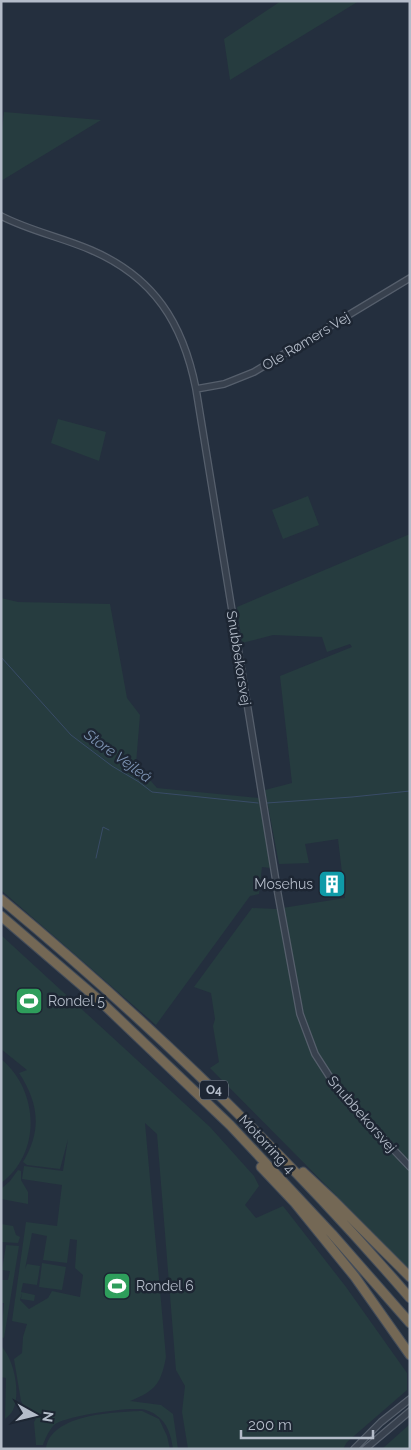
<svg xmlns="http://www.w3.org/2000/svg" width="411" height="1450" font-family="Raleway,sans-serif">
  <rect width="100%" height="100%" fill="#242f3e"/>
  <!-- green -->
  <path fill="#263c3f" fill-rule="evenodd" d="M 281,1 L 359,1 L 230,80 L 224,39 Z
    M 4,112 L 101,120 L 1,181 L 1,139 Z
    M 58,419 L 106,432 L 99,461 L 51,443 Z
    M 308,496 L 319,525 L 283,539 L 272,510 Z
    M 410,534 L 410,1270 L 210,1068 L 219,1062 L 213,1026 L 215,1019 L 211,993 L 194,987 L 252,908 L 276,909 L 345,898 L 338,839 L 305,844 L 309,863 L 279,864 L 265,790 L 292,783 L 280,676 L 352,647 L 350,644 L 327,652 L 322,637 L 273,635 L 242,643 L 237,607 Z
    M 1,598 L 18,602 L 110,604 L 127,698 L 140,715 L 136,764 L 157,788 L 259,798 L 271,868 L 262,867 L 259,894 L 250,896 L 156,1025 L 1,890 Z
    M 1,935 L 210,1127 L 254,1176 L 259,1186 L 245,1205 L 256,1218 L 283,1206 L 346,1287 L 407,1373 L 407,1390 L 347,1442 L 343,1449 L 188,1449 L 182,1412 L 185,1386 L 176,1370 L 157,1134 L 145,1123 L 166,1357 C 161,1384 155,1391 130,1401 L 161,1405 L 173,1414 L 178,1449 L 173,1449 C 171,1436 168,1423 156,1415 C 154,1413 149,1411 146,1410 C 132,1406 65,1416 54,1425 C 49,1430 45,1439 43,1445 L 36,1445 L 34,1422 L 36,1419 L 29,1416 L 21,1401 L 14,1359 L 22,1353 L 23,1337 L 27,1324 L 12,1321 L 26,1222 L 57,1226 L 62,1185 L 22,1179 L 24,1166 L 63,1171 L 68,1139 L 60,1169 L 27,1165 L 23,1162 C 42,1131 39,1103 19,1073 L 27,1070 L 1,1049 ZM 32,1233 L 47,1236 L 43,1260 L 67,1263 L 70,1239 L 77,1240 L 75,1268 L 83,1275 L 80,1297 L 52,1291 L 48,1298 L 29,1309 L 20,1300 L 22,1293 L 21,1299 L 34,1301 L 35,1295 L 21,1292 L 23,1283 L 37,1285 L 40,1266 L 27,1264 L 25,1269 Z
    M 1,1059 C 39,1090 42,1153 1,1183 Z
    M 18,1170 L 21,1171 L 21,1180 L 28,1192 L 28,1204 L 1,1199 L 1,1189 L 10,1181 Z
    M 1,1224 L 13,1226 L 16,1235 L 20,1237 L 18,1243 L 1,1242 Z
    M 6,1245 L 19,1246 L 4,1338 L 1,1337 L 4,1303 L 1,1303 L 1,1280 L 8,1280 L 10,1271 L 2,1270 Z
    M 42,1263 L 66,1267 L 62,1290 L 39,1287 Z
    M 1,1346 C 14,1359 21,1393 13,1410 C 11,1414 8,1416 5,1419 L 6,1378 L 1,1377 Z
    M 142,1411 L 159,1419 L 167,1436 L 170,1449 L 46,1449 C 50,1414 115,1412 142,1411 Z
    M 410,1424 L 410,1449 L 381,1449 L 382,1449 Z"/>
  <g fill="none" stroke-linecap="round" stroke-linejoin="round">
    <!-- stream -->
    <path stroke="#394c67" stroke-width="1" d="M 1,657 L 71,735 L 112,766 L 139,782 L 152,792 L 258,803
      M 267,803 L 352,797 L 410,791
      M 96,858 L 103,827 L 109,830"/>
    <!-- minor casing -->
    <g stroke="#565f6c" stroke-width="8">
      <path id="minor" d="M 1,216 C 30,231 61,237 91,250 C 154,277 183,323 196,389 L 278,894 L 300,1014 L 315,1054 L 340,1093 L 410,1167
        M 196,389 L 224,384 L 254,372 L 410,278
        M 354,1449 L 381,1422 L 410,1399
        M 365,1449 L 410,1411"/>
    </g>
    <!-- highway casing -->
    <g stroke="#434c59" stroke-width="11">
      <path id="highway" d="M 1,899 C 148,1021 285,1153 410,1298
        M 1,916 L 99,1000 L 230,1125 L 332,1234 L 410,1323
        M 261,1167 L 295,1203 L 355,1277 L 410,1355
        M 303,1172 L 333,1200 L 410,1277"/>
    </g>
    <!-- minor -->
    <use href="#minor" stroke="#38414e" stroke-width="5.5"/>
    <!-- highway -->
    <use href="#highway" stroke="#746855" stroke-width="9"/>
  </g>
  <!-- icons -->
  <defs>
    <g id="building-square" transform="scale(1.4375)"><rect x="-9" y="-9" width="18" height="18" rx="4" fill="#0f9aa8" stroke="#1d2633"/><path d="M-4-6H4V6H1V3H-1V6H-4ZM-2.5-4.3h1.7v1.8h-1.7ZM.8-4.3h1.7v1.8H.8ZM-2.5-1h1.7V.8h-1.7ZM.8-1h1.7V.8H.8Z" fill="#fff"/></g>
    <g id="stadium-square" transform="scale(1.4375)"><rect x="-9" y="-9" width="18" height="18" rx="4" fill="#2e9e5b" stroke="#1d2633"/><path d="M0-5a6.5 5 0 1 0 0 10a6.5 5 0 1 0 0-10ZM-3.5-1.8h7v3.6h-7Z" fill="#fff"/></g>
  </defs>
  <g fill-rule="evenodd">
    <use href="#building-square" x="332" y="884"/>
    <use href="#stadium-square" x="29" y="1001"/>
    <use href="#stadium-square" x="117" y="1286"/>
  </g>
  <g text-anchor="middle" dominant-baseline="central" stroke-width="5" stroke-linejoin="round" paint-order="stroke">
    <!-- shield labels -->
    <rect fill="#1d2633" stroke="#878f9c" stroke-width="1" x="200" y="1080.5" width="28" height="19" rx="4"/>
    <g font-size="12" font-weight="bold" fill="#b4bcc9">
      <text x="214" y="1090">O4</text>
    </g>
    <!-- street labels -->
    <g font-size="14" fill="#b4bcc9" stroke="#1d2633">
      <text transform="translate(306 341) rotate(-31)">Ole Rømers Vej</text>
      <text transform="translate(239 658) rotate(81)">Snubbekorsvej</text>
      <text transform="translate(362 1114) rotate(49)">Snubbekorsvej</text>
      <text transform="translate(267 1144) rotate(47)">Motorring 4</text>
    </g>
    <!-- poi labels -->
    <g font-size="14" fill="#b4bcc9" stroke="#1d2633" text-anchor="start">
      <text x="313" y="884" text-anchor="end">Mosehus</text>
      <text x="48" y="1001">Rondel 5</text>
      <text x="136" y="1286">Rondel 6</text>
    </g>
    <!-- water labels -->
    <g font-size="15" font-style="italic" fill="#7c92b1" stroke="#1d2633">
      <text transform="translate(118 756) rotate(36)">Store Vejleå</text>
    </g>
  </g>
  <!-- border -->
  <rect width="411" height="1450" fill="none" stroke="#b4bcc9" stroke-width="5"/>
  <!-- north arrow -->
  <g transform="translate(35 1415) rotate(98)" stroke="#1d2633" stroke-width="4" paint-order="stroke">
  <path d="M0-4L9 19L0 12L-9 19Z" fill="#b4bcc9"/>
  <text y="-8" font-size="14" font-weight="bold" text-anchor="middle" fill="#b4bcc9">N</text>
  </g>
  <!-- scale -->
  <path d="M241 1430v8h132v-8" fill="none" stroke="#b4bcc9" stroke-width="2.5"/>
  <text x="248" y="1430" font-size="15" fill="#b4bcc9" stroke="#1d2633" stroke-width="4" paint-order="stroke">200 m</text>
</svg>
